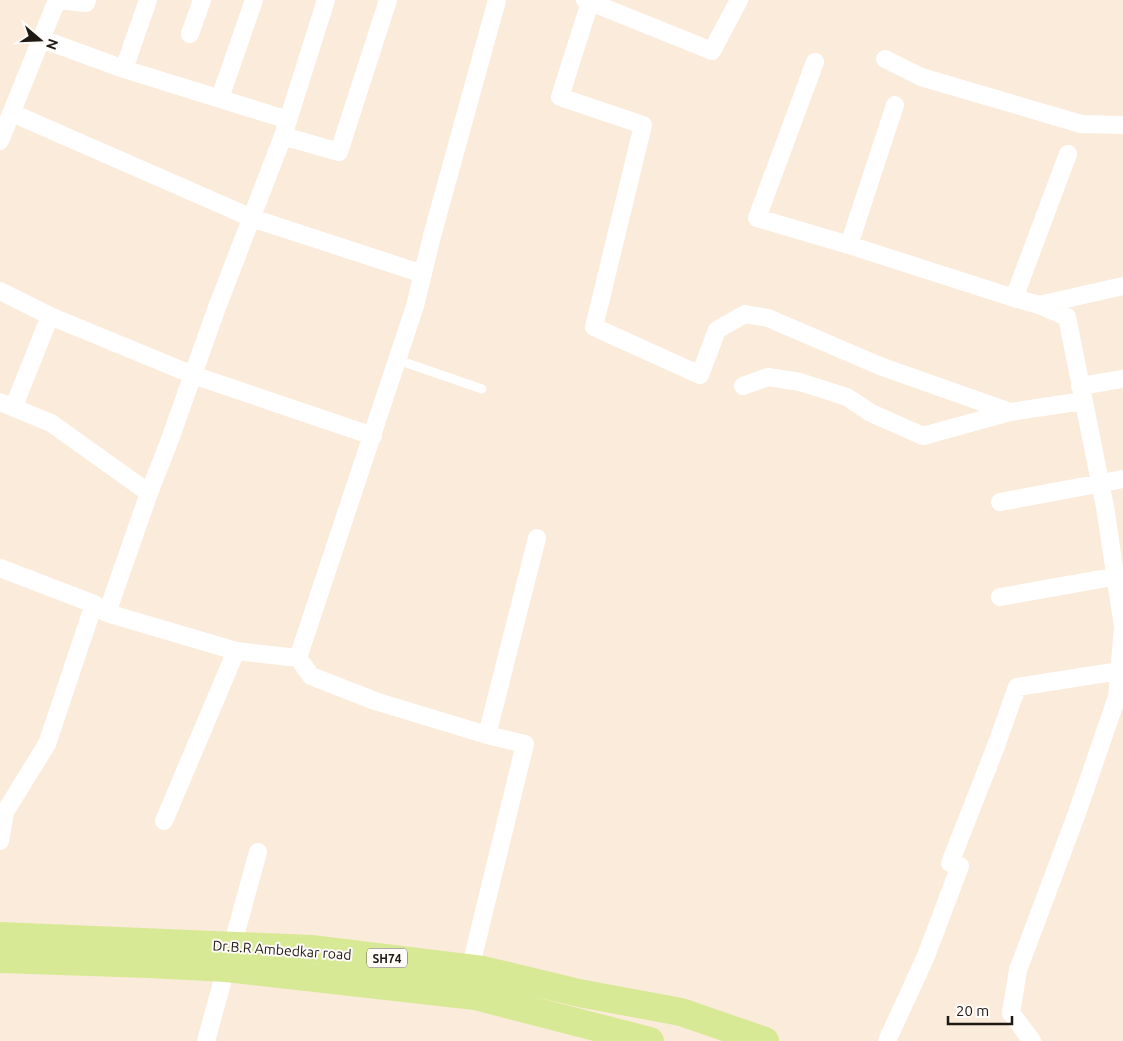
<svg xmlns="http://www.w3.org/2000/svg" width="1123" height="1041" font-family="Ubuntu,sans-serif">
  <rect width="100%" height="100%" fill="#fbebdb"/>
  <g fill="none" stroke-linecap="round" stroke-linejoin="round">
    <!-- service -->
    <path stroke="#fff" stroke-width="9" d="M 398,360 L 482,389"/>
    <!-- minor -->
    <path stroke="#fff" stroke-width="18" d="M 57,0 L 86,3 L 87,0
      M 326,0 L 283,136 L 339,152 L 388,0
      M 585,0 L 712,51 L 739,0
      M 590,2 L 560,97 L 643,125 L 594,327 L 700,375 L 717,330 L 745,314 L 768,318 L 880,366 L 1010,412 L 923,436 L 871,413 L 847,397 L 800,382 L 768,377 L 743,386
      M 190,34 L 202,0
      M 42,39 L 124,69 L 288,120
      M 885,59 L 921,77 L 1081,124 L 1123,125
      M 815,62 L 757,218 L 849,245
      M 124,69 L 148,0
      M 220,98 L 254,0
      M 895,105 L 849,245 L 1014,298
      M 12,113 L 252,218 L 423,274
      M 0,141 L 57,0
      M 0,291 L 50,316 L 193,375 L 373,436
      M 1039,305 L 1123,286
      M 1080,386 L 1123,379
      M 0,402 L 51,423 L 149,493
      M 14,406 L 50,316
      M 1010,412 L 1083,401
      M 1000,502 L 1123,479
      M 0,568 L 94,604
      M 1000,597 L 1123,575
      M 107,613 L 236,651
      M 298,658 L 311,676 L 375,701 L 487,735 L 525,744 L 470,969
      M 487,735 L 537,538
      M 164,821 L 236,651 L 298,658 L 415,306 L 432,236 L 497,0
      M 0,841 L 5,812 L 47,744 L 94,604 L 107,613 L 149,493 L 169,442 L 216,310 L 283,136
      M 206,1041 L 258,852
      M 887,1041 L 926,956 L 960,866 L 950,863 L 996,746 L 1017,687 L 1119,671
      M 1032,1041 L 1011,1013 L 1018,970 L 1077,813 L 1117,697 L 1123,627 L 1105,507 L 1067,317 L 1039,305 L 1014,298 L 1068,154"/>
    <!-- primary -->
    <path stroke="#d8e995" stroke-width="28" d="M 0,936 L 311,949 L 483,970 L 579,993 L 681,1012 L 765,1041
      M 0,959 L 149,964 L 226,968 L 475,996 L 650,1041"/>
  </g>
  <g text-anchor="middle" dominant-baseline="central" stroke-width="4" stroke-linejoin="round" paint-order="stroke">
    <!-- shield labels -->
    <rect fill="#fefbf8" stroke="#625d58" stroke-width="1" x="367" y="948.5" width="40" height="19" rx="4"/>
    <g font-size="12" font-weight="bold" fill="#1f1914">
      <text x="387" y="958">SH74</text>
    </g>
    <!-- street labels -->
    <g font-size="14" fill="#1f1914" stroke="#fefbf8">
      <text transform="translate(282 950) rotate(4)">Dr.B.R Ambedkar road</text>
    </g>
  </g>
  <!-- north arrow -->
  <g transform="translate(40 40) rotate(109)" stroke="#fefbf8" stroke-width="4" paint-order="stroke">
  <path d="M0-4L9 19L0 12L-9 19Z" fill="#1f1914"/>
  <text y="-8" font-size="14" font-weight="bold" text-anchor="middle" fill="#1f1914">N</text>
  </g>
  <!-- scale -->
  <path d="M948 1016v8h64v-8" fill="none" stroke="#1f1914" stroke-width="2.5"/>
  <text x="956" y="1016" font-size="15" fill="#1f1914" stroke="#fefbf8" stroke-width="4" paint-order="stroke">20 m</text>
</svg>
